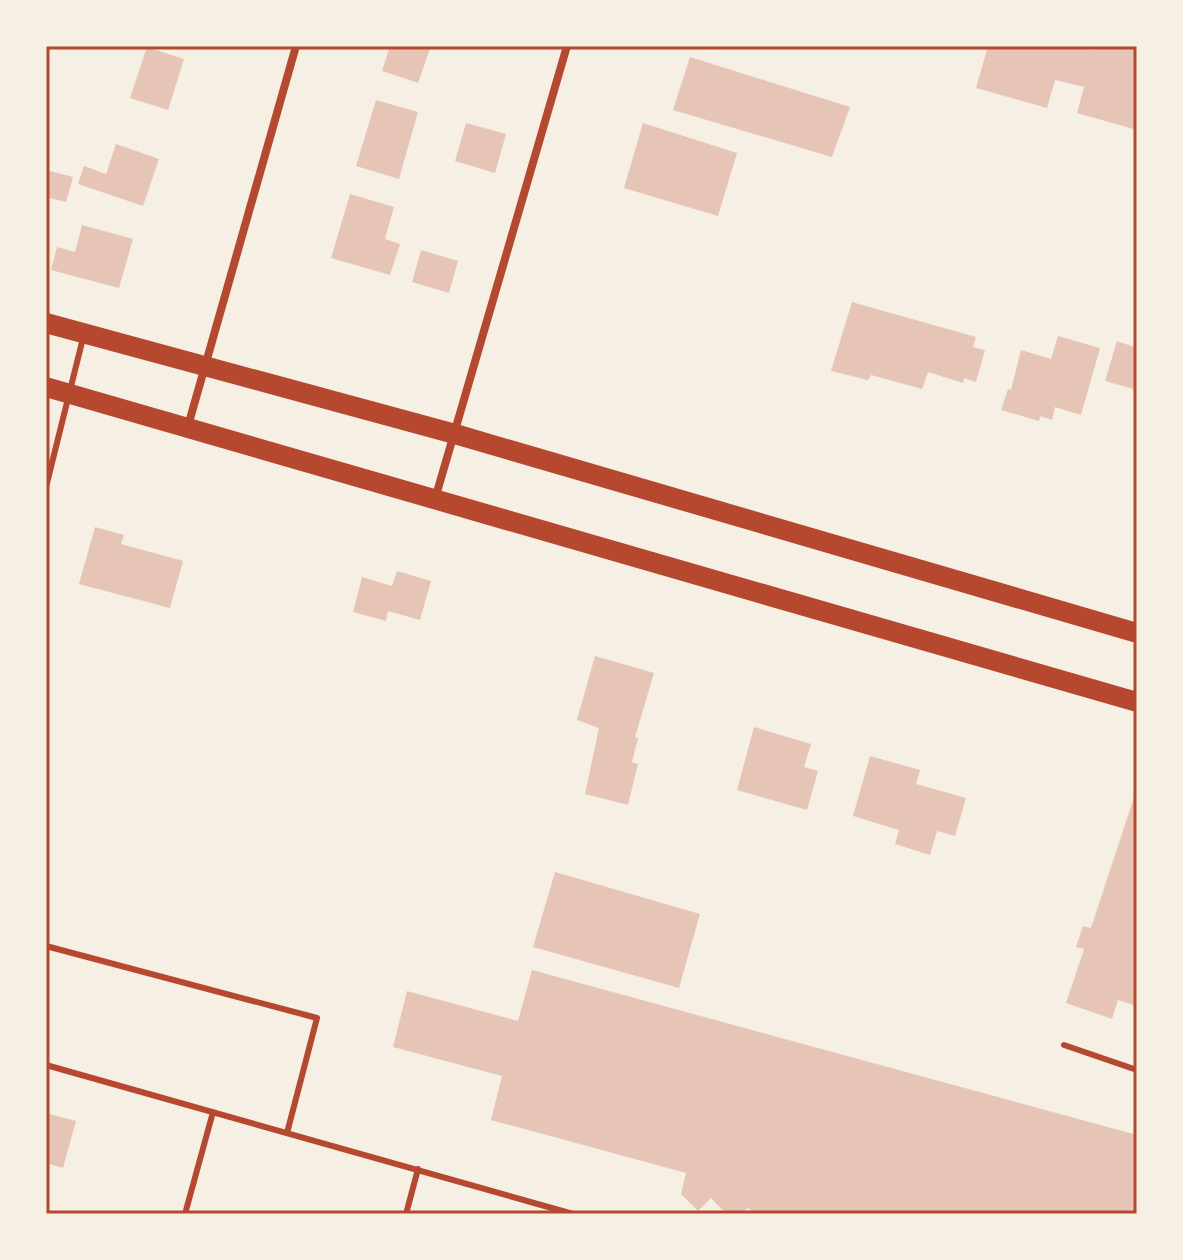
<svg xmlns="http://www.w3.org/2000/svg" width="1183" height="1260" font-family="Rubik,sans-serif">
  <rect width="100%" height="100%" fill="#f6efe4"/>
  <!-- building -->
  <path fill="#e6c5b7" d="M 390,46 L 431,46 L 418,83 L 382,71 Z
    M 988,46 L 1079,46 L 1094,50 L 1095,46 L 1137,46 L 1137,130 L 1077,113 L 1084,87 L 1055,80 L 1047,108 L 976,88 Z
    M 147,47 L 184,59 L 168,110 L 130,98 Z
    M 690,57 L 850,107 L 832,157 L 673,110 Z
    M 376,100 L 418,112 L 399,179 L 356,166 Z
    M 466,123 L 506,134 L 495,173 L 455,161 Z
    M 643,123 L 737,153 L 718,216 L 624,188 Z
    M 116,144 L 159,159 L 143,206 L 78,184 L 84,166 L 106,174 Z
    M 46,170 L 73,177 L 66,202 L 46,197 Z
    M 350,194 L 394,207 L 385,239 L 400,244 L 390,275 L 331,258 Z
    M 82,225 L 133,239 L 119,288 L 51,270 L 57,247 L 75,252 Z
    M 421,250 L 458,261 L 449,293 L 412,282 Z
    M 852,302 L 976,337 L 973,347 L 985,350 L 976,382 L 964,378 L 963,383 L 928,372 L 922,389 L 871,375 L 868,380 L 831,371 Z
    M 1058,336 L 1100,348 L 1081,415 L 1055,407 L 1052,420 L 1040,416 L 1039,421 L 1001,410 L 1008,389 L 1011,390 L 1021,350 L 1051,359 Z
    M 1117,341 L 1137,348 L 1137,390 L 1105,381 Z
    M 95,527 L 124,535 L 121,544 L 183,561 L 170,608 L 79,584 Z
    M 397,571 L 431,581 L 420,620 L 388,611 L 386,621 L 353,612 L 362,577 L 392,586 Z
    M 595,656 L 654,673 L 635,737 L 638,738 L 632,762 L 638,764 L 628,805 L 585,794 L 599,728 L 577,720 Z
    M 754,727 L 811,744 L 804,767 L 818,771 L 807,810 L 737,790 Z
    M 870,756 L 920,770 L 916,784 L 966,798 L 955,836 L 937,831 L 930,855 L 895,844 L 899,830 L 853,816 Z
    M 1136,791 L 1137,1006 L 1118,1000 L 1112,1019 L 1066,1003 L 1084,949 L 1076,947 L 1083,926 L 1091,928 Z
    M 555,872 L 700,914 L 679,988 L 533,947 Z
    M 532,970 L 1137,1135 L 1137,1214 L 755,1214 L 748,1208 L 741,1214 L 726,1214 L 711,1198 L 698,1211 L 681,1194 L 686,1173 L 491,1120 L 502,1076 L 393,1047 L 407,991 L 518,1021 Z
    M 46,1113 L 76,1121 L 63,1168 L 46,1163 Z"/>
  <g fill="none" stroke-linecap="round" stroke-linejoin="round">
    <!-- service -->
    <path stroke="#b5482f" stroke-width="6" d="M 46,487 L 83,338
      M 46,946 L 317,1018 L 287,1133
      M 1064,1045 L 1137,1070
      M 46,1065 L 573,1214
      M 185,1214 L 213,1112
      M 406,1214 L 418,1169"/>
    <!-- minor -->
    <path stroke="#b5482f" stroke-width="8" d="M 188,426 L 296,46
      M 435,499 L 567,46"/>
    <!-- primary -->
    <path stroke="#b5482f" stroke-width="20" d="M 46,323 L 455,434 L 1137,633
      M 46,387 L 1137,702"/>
  </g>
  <!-- border -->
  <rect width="1183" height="1260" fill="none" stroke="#f6efe4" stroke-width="96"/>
  <rect x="48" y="48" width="1087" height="1164" fill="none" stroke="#b5482f" stroke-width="3"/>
</svg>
